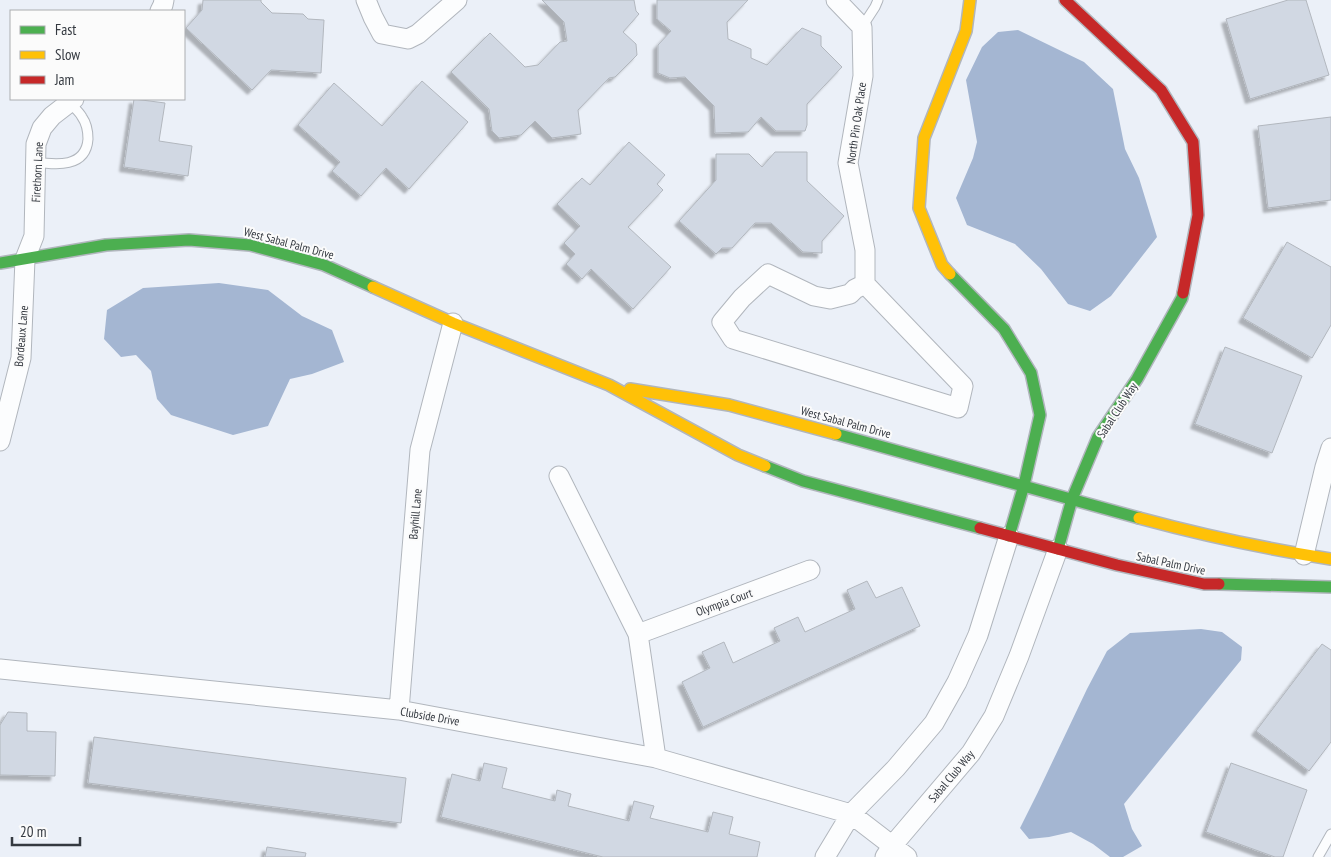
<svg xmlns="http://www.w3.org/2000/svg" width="1331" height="857" font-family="'PT Sans Narrow',sans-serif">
  <defs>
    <filter id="shadow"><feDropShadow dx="-4.5" dy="4.5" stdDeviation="1" flood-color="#0004"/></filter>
  </defs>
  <rect width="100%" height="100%" fill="#ebf0f8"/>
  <!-- water -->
  <path fill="#a4b6d2" d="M 1018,30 L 1084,62 L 1113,89 L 1125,149 L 1139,178 L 1157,237 L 1111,296 L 1090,311 L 1068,304 L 1041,269 L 1015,244 L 967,225 L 956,198 L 973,158 L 977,142 L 966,80 L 982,47 L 998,32 Z
    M 219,283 L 268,290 L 302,316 L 332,330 L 344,362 L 312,374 L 290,379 L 268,426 L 233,435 L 171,415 L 157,399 L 151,371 L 136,355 L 121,357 L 104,339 L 107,310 L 143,288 Z
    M 1201,629 L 1222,632 L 1242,647 L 1241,660 L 1124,804 L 1132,829 L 1142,846 L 1123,857 L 1110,857 L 1093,844 L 1071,832 L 1049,837 L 1029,839 L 1020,828 L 1038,792 L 1087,689 L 1107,651 L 1130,633 Z"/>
  <!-- building -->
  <path fill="#d1d8e3" stroke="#b2b7be" filter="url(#shadow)" d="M 203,0 L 261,0 L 261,2 L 272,13 L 303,14 L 308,19 L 324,20 L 321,73 L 271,70 L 252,90 L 186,28 L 202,10 Z
    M 542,0 L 634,0 L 636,11 L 639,14 L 623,32 L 636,44 L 637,55 L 615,77 L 609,78 L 578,110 L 581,134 L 552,138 L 535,121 L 521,135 L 499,138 L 492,131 L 489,109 L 451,72 L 490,33 L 525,67 L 538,65 L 560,42 L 567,41 L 564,22 Z
    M 657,0 L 748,0 L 727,22 L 728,39 L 751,49 L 751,58 L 767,65 L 802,28 L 821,36 L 821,46 L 842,67 L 807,104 L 807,125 L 805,131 L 776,131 L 761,117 L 748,132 L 715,133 L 714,106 L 685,77 L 670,78 L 658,73 L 658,45 L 671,31 L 657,19 Z
    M 1288,0 L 1306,0 L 1329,75 L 1250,99 L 1226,19 Z
    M 422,81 L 468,122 L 409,189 L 386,168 L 361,196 L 332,171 L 340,162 L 298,125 L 334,83 L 382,126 Z
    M 134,99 L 165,103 L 159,141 L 192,146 L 188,176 L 124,167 Z
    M 1331,117 L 1331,200 L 1268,208 L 1258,126 Z
    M 629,142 L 665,175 L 657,184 L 663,190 L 628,227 L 671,267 L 633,309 L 591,269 L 582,279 L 566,264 L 575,254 L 564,243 L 580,226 L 557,204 L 582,178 L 590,185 Z
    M 775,152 L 807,152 L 807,181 L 844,216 L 822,241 L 822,253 L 803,252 L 771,223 L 755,223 L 732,248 L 722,248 L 716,254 L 679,221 L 716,180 L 716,154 L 749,154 L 762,167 Z
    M 1287,242 L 1331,267 L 1331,325 L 1312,358 L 1243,318 Z
    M 1225,347 L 1302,376 L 1272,453 L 1195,424 Z
    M 867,581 L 876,598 L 902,587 L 920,626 L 703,727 L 682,682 L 710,668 L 702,652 L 724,642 L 733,663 L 780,641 L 774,628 L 798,617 L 805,632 L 855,609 L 847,590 Z
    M 1322,644 L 1331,650 L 1331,742 L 1309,771 L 1256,731 Z
    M 8,712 L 27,713 L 27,731 L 56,732 L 55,776 L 0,775 L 0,725 Z
    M 94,737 L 406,778 L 401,823 L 88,783 Z
    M 484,763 L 507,768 L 502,788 L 555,801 L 557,790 L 571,794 L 568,806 L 629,821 L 634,801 L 654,806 L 650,818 L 708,832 L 713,812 L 733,817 L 729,834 L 760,842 L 757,857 L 603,857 L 441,817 L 452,774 L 480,781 Z
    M 1231,763 L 1307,790 L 1283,857 L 1275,857 L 1206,832 Z
    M 267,847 L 306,853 L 305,857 L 265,857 Z"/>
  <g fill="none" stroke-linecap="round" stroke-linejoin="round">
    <!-- lane casing -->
    <g stroke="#b1b6bd" stroke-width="11">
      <path id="lane" d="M 862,27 L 875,7 L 878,0
        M 35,162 C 56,165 86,168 88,139 C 88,131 87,124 82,117 C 79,111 73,107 69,102
        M 1318,857 L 1331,834"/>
    </g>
    <!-- street casing -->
    <g stroke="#b1b6bd" stroke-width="21">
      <path id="street" d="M 366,0 L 373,17 L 382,34 L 408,39 L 418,34 L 457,0
        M 836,0 L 862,27 L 863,76 L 848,163 L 865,250 L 865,284
        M 160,11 L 163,5 L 164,0
        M 768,274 L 814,296 L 830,299 L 850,294 L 855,289 L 865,284 L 963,386 L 958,408 L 733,339 L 722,322 L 742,298 Z
        M 0,441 L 21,358 L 25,259 L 34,236 L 36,144 L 42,128 L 52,116 L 74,99
        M 559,476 L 638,634 L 656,758
        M 1304,555 L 1325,467 L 1331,448
        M 638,634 L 810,570
        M 0,669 L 399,710 L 656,758 L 851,814 L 907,857
        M 399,710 L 420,450 L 453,323
        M 825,857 L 851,814 L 896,768 L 934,723 L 957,682 L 978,635 L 1009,536
        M 885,857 L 892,846 L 971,753 L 994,716 L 1019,656 L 1058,549"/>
    </g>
    <!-- fast casing -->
    <g stroke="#b1b6bd" stroke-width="14">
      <path id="fast" d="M 0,263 L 106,245 L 189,240 L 250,245 L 324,265 L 373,287
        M 950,274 L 1004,329 L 1031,373 L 1040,415 L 1024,485 L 1009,536
        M 836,434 L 1139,518
        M 765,466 L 803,481 L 980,528
        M 1058,549 L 1072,499 L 1098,437 L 1137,379 L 1182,298 L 1183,293
        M 1219,584 L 1331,587"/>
    </g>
    <!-- slow casing -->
    <g stroke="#b1b6bd" stroke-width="14">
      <path id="slow" d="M 950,274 L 942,265 L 919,208 L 924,138 L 966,31 L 970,0
        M 373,287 L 453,323 L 609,385 L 738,455 L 765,466
        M 630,389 L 729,405 L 836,434
        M 1139,518 C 1202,535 1267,549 1331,559"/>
    </g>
    <!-- jam casing -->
    <g stroke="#b1b6bd" stroke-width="14">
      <path id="jam" d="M 1065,0 L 1161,90 L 1193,142 L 1198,215 L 1183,293
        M 980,528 L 1117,565 L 1204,584 L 1219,584"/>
    </g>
    <!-- lane -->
    <use href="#lane" stroke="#fcfdfe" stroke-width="9"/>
    <!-- street -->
    <use href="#street" stroke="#fcfdfe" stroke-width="19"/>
    <!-- fast -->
    <use href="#fast" stroke="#4caf50" stroke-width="11"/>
    <!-- slow -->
    <use href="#slow" stroke="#ffc107" stroke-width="11"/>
    <!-- jam -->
    <use href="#jam" stroke="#c62828" stroke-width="11"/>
  </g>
  <g text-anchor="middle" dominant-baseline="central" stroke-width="4" stroke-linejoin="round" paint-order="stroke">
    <!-- street labels -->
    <g font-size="12" fill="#343940" stroke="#fbfbfb">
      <text transform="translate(856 123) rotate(-82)">North Pin Oak Place</text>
      <text transform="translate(37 172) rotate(-87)">Firethorn Lane</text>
      <text transform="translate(289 243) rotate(15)">West Sabal Palm Drive</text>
      <text transform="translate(21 336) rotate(-85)">Bordeaux Lane</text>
      <text transform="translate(1117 410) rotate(-57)">Sabal Club Way</text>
      <text transform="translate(846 422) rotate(15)">West Sabal Palm Drive</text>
      <text transform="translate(415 514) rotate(-85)">Bayhill Lane</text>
      <text transform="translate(1171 563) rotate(12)">Sabal Palm Drive</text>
      <text transform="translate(724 602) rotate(-20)">Olympia Court</text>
      <text transform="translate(430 716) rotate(10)">Clubside Drive</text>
      <text transform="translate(951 776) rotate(-50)">Sabal Club Way</text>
    </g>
  </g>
  <!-- legend -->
  <rect x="10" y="10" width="175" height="90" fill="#fbfbfb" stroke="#abadb0"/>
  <rect x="20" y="26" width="25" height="8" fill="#4caf50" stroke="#abadb0"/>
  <text x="55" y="35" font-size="15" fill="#343940">Fast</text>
  <rect x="20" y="51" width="25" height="8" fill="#ffc107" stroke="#abadb0"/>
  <text x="55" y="60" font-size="15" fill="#343940">Slow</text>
  <rect x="20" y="76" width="25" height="8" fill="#c62828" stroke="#abadb0"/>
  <text x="55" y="85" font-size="15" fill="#343940">Jam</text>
  <!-- scale -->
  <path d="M12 837v8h68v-8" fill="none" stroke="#343940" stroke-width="2.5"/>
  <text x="20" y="837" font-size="15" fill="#343940" stroke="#fbfbfb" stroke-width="4" paint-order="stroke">20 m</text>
</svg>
